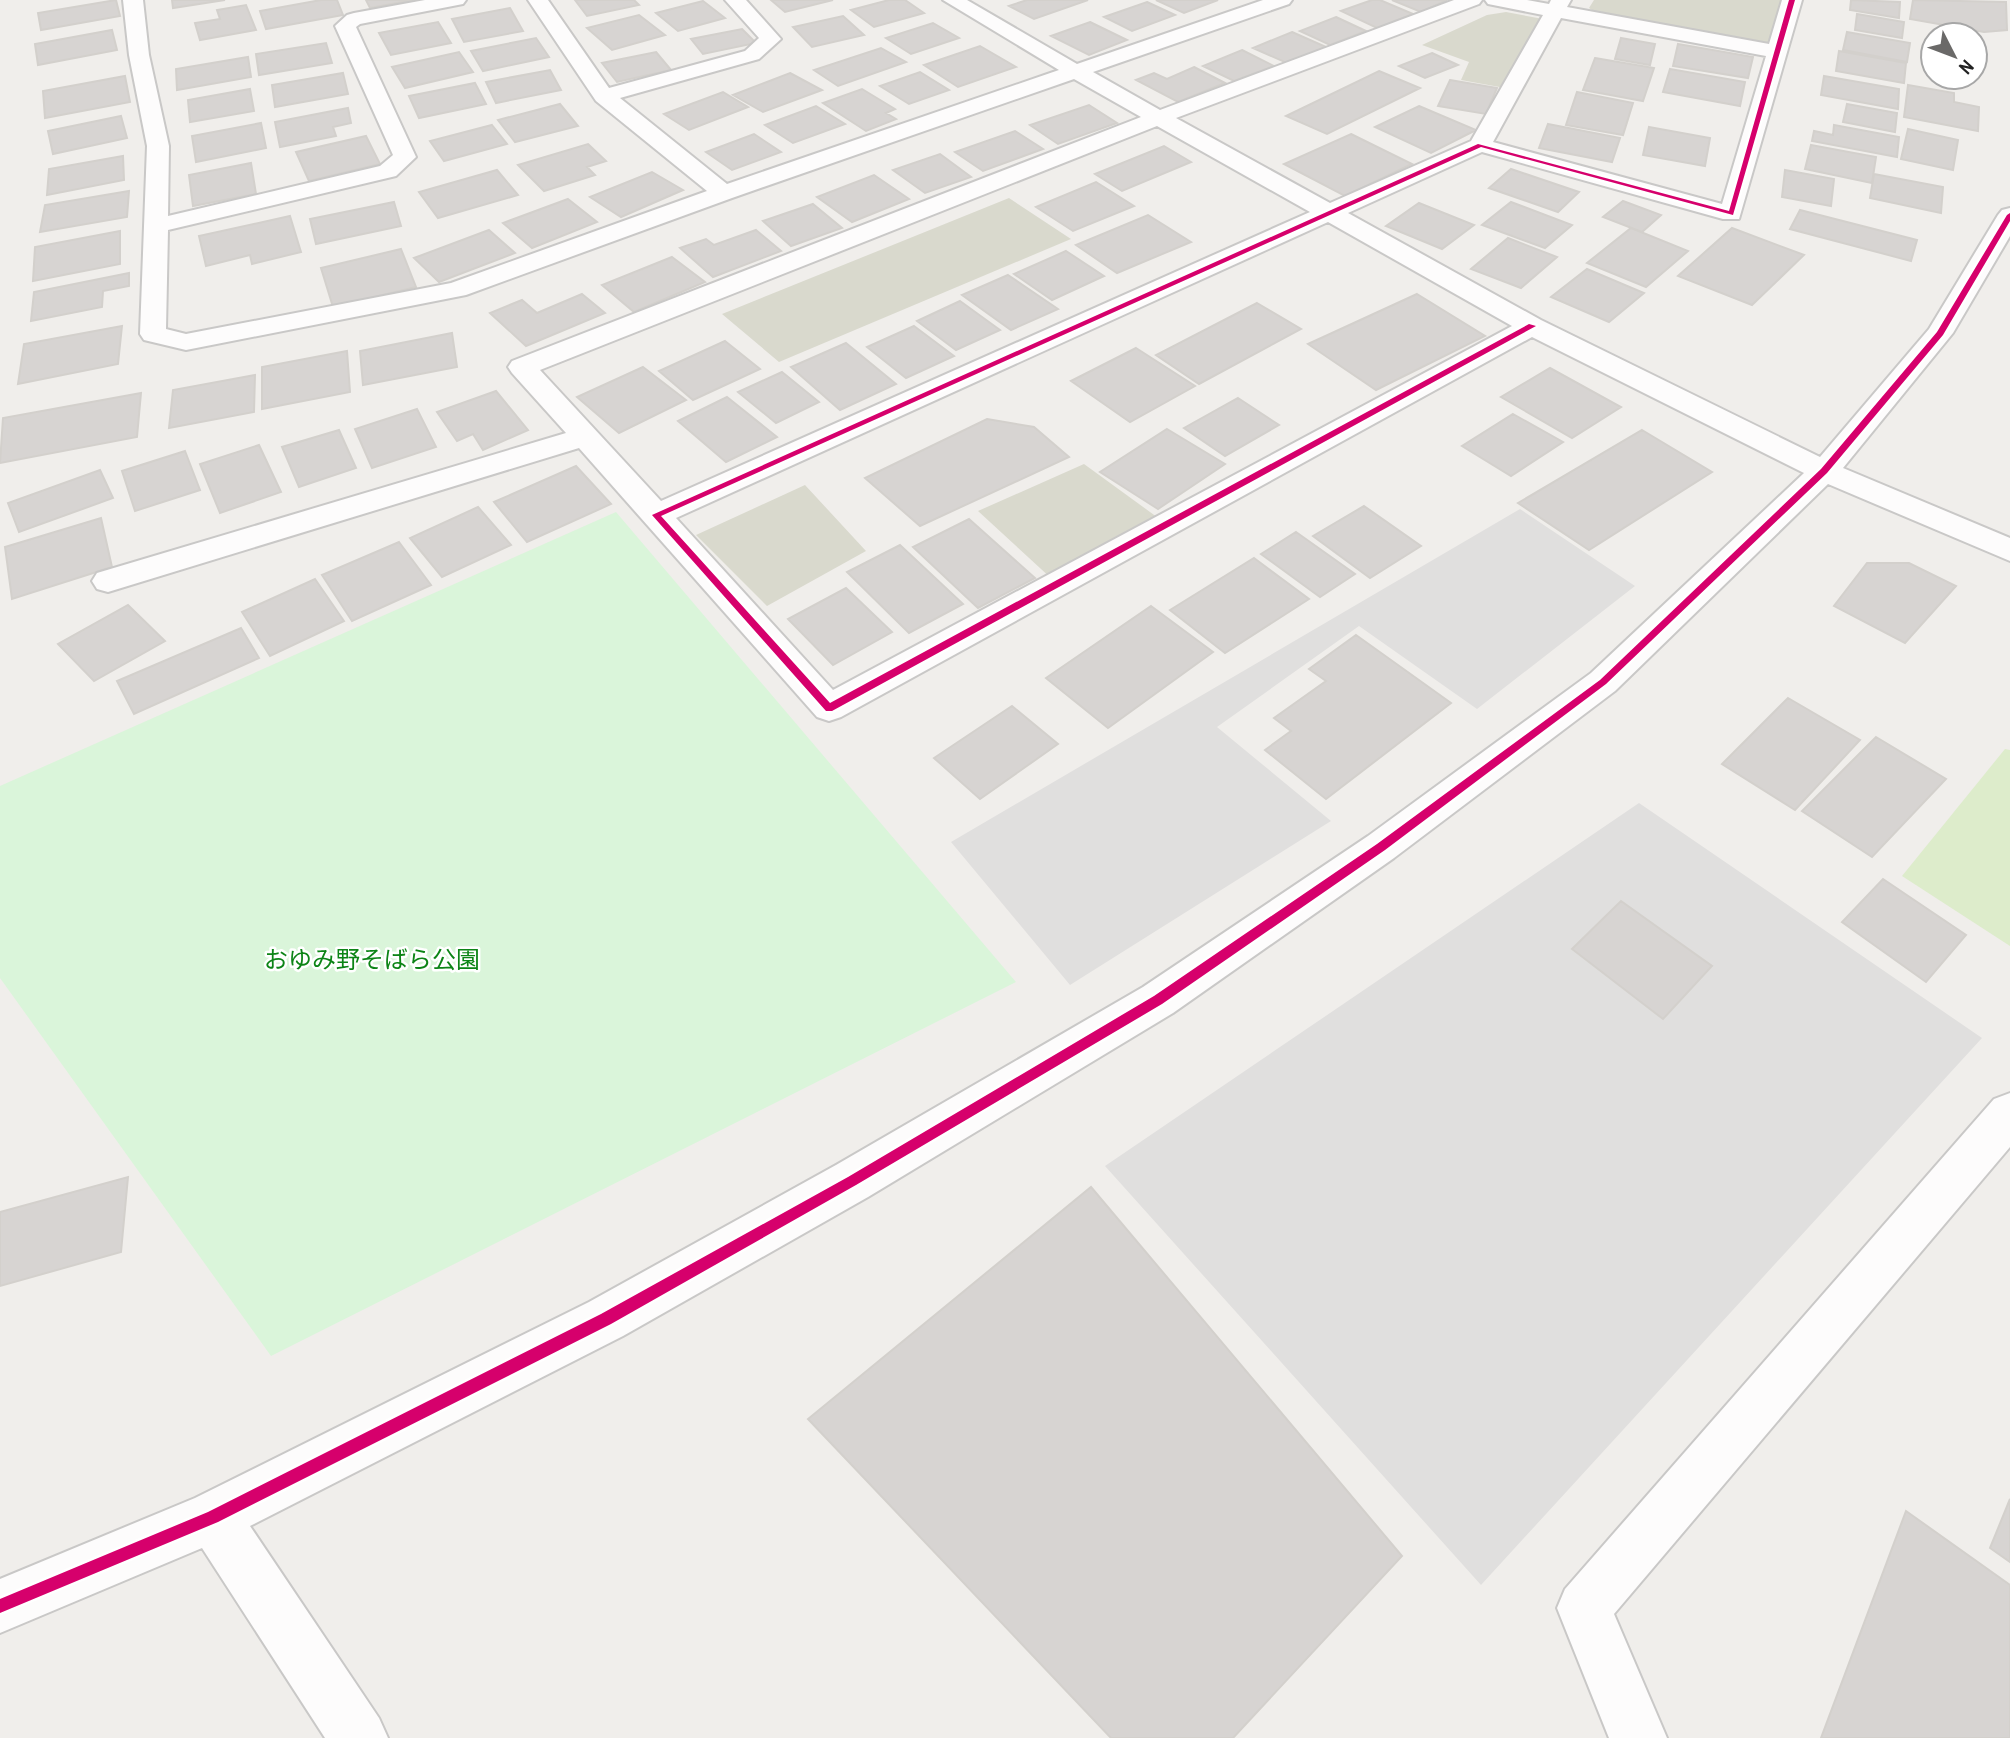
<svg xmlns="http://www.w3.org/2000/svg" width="2010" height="1738" font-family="'Archivo Narrow','Noto Sans JP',sans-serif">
  <rect width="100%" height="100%" fill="#f0eeeb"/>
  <!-- construction -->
  <path fill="#d9d9cd" d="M 1594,0 L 1785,0 L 1776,43 L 1754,45 L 1599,15 L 1589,8 Z
    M 1506,12 L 1554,21 L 1516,90 L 1461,80 L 1469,62 L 1422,45 L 1487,15 Z
    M 1009,198 L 1071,239 L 779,362 L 722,314 Z
    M 1084,464 L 1161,520 L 1053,580 L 978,511 Z
    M 805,485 L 866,551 L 767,606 L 696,535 Z"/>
  <!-- grass -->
  <path fill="#ddeccb" d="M 2005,749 L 2010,750 L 2010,946 L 1902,876 Z"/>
  <!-- park -->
  <path fill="#daf5da" d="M 616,512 L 1016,982 L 271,1356 L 0,978 L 0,786 Z"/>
  <!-- parking -->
  <path fill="#e0dfde" d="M 1520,509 L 1635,586 L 1477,709 L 1359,626 L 1217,727 L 1331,821 L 1070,985 L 951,842 Z
    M 1639,803 L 1982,1038 L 1481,1585 L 1105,1166 Z"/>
  <!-- building -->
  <path fill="#d7d4d2" stroke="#d3d0cc" stroke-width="2" d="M 116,0 L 120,16 L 41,30 L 38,13 Z
    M 172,0 L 225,0 L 173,8 Z
    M 321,0 L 337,0 L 343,15 L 266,29 L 260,11 Z
    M 366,0 L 413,0 L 370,8 Z
    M 575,0 L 634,0 L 639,5 L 587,16 Z
    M 771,0 L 833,0 L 785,12 Z
    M 889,0 L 905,0 L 924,13 L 874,27 L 851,10 Z
    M 1027,0 L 1088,0 L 1034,19 L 1009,6 Z
    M 1156,0 L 1218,0 L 1184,13 Z
    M 1372,0 L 1380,0 L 1413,14 L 1377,28 L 1341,11 Z
    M 1392,0 L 1447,0 L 1421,12 Z
    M 1851,0 L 1900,2 L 1899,18 L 1850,10 Z
    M 1913,0 L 2006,2 L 2007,30 L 1984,32 L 1910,19 Z
    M 703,1 L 725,18 L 678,31 L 656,13 Z
    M 1147,2 L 1175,15 L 1132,31 L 1104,17 Z
    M 246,5 L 256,30 L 200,40 L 195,23 L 220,19 L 217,10 Z
    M 510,8 L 523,31 L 464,42 L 452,19 Z
    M 1857,14 L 1904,22 L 1902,38 L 1855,30 Z
    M 639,15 L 665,35 L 612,50 L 587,28 Z
    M 843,16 L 864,35 L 812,47 L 793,27 Z
    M 1336,17 L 1366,31 L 1330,45 L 1300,31 Z
    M 438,22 L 451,43 L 391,55 L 379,33 Z
    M 1090,22 L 1127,40 L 1089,55 L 1051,36 Z
    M 933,23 L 959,38 L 911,54 L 886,38 Z
    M 742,29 L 756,43 L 703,54 L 691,39 Z
    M 112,30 L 117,50 L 38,65 L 35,44 Z
    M 1292,32 L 1326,47 L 1287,63 L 1253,48 Z
    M 1847,32 L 1910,43 L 1907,62 L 1843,50 Z
    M 536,38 L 549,57 L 483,71 L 471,51 Z
    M 1621,38 L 1655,44 L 1650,65 L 1615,59 Z
    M 326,43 L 332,63 L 259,75 L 256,54 Z
    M 1678,44 L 1753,57 L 1748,78 L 1673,66 Z
    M 980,46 L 1016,67 L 958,87 L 924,65 Z
    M 881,48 L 906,62 L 838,86 L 814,70 Z
    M 1242,50 L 1274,66 L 1234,81 L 1203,66 Z
    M 1839,51 L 1906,63 L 1904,83 L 1836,71 Z
    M 459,52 L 473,72 L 405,88 L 392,67 Z
    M 656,52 L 671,70 L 617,82 L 602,63 Z
    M 1432,53 L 1458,65 L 1425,78 L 1399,66 Z
    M 248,57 L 251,77 L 177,90 L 176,69 Z
    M 1595,58 L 1654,68 L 1643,101 L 1583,90 Z
    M 1194,67 L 1225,83 L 1178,102 L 1136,80 L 1154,73 L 1167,79 Z
    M 1670,69 L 1745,82 L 1740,106 L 1663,92 Z
    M 550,70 L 561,90 L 496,103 L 486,82 Z
    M 1379,71 L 1420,88 L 1327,134 L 1286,116 Z
    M 920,72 L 949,90 L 909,104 L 880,86 Z
    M 343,73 L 348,94 L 275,107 L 272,85 Z
    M 790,73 L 822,90 L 763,112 L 733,95 Z
    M 125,76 L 130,102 L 45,118 L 43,91 Z
    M 1824,76 L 1899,89 L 1898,109 L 1821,95 Z
    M 1450,80 L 1497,88 L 1486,114 L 1438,106 Z
    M 475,83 L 486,104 L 419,118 L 409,96 Z
    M 1908,85 L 1954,93 L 1954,102 L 1979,107 L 1978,131 L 1904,117 Z
    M 250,89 L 254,111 L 190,122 L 188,100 Z
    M 862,89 L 895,109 L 886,113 L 896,119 L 866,131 L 823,103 Z
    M 723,92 L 748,107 L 689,130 L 664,114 Z
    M 1577,92 L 1633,103 L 1623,135 L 1566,125 Z
    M 560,104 L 578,126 L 515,142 L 498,120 Z
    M 1847,104 L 1897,113 L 1895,132 L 1843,122 Z
    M 1089,105 L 1117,123 L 1058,144 L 1030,125 Z
    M 816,106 L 845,124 L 793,143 L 765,125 Z
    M 1419,106 L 1476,130 L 1431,153 L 1375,127 Z
    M 348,108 L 351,123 L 333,127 L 336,136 L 280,147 L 275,122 Z
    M 121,116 L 127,138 L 53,154 L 48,131 Z
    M 261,123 L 266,148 L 196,162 L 192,136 Z
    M 1548,124 L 1620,138 L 1612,162 L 1539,148 Z
    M 492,125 L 507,144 L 444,161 L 430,141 Z
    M 1834,125 L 1899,137 L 1897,157 L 1812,141 L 1814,131 L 1833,135 Z
    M 1649,127 L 1710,138 L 1705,166 L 1643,155 Z
    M 1908,129 L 1958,140 L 1953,170 L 1901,159 Z
    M 1015,131 L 1043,149 L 983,171 L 955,152 Z
    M 754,134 L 781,152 L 732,170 L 706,152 Z
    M 1351,134 L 1412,164 L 1345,196 L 1284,164 Z
    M 366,136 L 380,164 L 309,181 L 296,152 Z
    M 588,144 L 606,161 L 587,167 L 595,175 L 544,191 L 518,165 Z
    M 1811,145 L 1876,157 L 1872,183 L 1805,169 Z
    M 1164,146 L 1191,162 L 1122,191 L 1095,174 Z
    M 940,154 L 971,177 L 925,193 L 893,170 Z
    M 123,156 L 124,180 L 47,195 L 49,169 Z
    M 251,163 L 256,194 L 193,206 L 189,175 Z
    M 1511,169 L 1579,192 L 1558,212 L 1489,188 Z
    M 497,170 L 518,195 L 438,218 L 419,192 Z
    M 1785,170 L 1834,179 L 1831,206 L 1782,197 Z
    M 652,172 L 683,190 L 621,217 L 590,197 Z
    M 1874,174 L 1943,187 L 1941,213 L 1870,198 Z
    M 874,175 L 909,199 L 852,222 L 817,197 Z
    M 1096,182 L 1134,206 L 1073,231 L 1036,207 Z
    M 129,191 L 127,217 L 40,232 L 45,205 Z
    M 568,199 L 597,222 L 532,248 L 503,223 Z
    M 1623,201 L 1661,215 L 1642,232 L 1603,217 Z
    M 394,202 L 401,226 L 316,244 L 310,219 Z
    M 1511,202 L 1572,225 L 1545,248 L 1482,225 Z
    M 1419,203 L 1474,225 L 1442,249 L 1386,226 Z
    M 813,204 L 842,228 L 791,246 L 763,221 Z
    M 1800,210 L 1917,240 L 1911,261 L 1790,229 Z
    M 1148,215 L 1191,242 L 1117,273 L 1076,245 Z
    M 290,216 L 301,252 L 252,264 L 250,255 L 206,266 L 199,236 Z
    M 1631,228 L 1688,251 L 1646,287 L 1587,263 Z
    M 1732,228 L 1804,255 L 1752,305 L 1678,276 Z
    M 489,230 L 515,253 L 439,282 L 414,258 Z
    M 756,230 L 781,251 L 713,277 L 680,248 L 706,239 L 714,245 Z
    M 120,231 L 120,264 L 33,281 L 35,247 Z
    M 1508,238 L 1557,257 L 1521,288 L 1471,269 Z
    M 401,249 L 416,287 L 333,307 L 321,268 Z
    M 1066,251 L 1104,276 L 1052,300 L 1014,274 Z
    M 672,257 L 705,282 L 634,312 L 602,285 Z
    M 1587,269 L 1644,293 L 1609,322 L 1551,297 Z
    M 129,273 L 129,286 L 103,291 L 102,307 L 31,321 L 34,292 Z
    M 1008,275 L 1058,309 L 1011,330 L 962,295 Z
    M 582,294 L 605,313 L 526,346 L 490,313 L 522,300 L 537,313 Z
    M 1417,294 L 1485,336 L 1376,390 L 1308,344 Z
    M 960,301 L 1000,330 L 956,350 L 917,321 Z
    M 1257,303 L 1301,329 L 1199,384 L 1156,355 Z
    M 122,326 L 118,364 L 18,384 L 24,344 Z
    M 914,326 L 954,356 L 906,378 L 867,347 Z
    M 452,333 L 457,367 L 363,385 L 360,351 Z
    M 725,341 L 760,369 L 693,400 L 659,371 Z
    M 846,343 L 896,384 L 840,410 L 791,367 Z
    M 1136,348 L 1195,386 L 1130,422 L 1071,381 Z
    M 347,351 L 350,392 L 262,409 L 262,367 Z
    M 643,367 L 686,400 L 619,433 L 577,397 Z
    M 1550,368 L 1621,407 L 1572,438 L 1501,397 Z
    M 782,372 L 819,402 L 776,423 L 738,392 Z
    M 255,375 L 254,412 L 169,428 L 173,390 Z
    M 496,391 L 528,430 L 483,450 L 473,434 L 457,441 L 437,412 Z
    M 141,393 L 137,437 L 0,463 L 3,418 Z
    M 727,397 L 777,437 L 726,462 L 678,421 Z
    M 1238,398 L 1279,425 L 1225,456 L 1184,428 Z
    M 417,409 L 436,447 L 372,468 L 355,429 Z
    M 1513,414 L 1563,442 L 1511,476 L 1462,446 Z
    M 987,419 L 1034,427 L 1069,457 L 920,526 L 865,478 Z
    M 1167,429 L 1225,464 L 1158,509 L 1100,472 Z
    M 339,430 L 356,468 L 299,487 L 282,447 Z
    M 1642,430 L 1712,472 L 1589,550 L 1518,503 Z
    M 259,445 L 281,492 L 220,513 L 200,464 Z
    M 185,451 L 200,490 L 135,511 L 122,471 Z
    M 576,466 L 611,504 L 527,542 L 494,502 Z
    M 100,470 L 113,498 L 19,532 L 8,503 Z
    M 1364,506 L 1421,546 L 1370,578 L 1313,536 Z
    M 478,507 L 511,545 L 442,577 L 410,538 Z
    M 101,518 L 112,567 L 12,599 L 5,547 Z
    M 969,519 L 1035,578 L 978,608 L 913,547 Z
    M 1296,532 L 1355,574 L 1320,597 L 1261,554 Z
    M 399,542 L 431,585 L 352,621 L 322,575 Z
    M 900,545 L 963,604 L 909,633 L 847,572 Z
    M 1254,558 L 1309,599 L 1225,653 L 1170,610 Z
    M 1867,563 L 1909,563 L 1956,586 L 1905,643 L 1834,606 Z
    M 315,579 L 344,621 L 270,656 L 242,612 Z
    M 846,588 L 892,632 L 833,665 L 788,619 Z
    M 128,605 L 165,641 L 94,681 L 58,644 Z
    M 1151,606 L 1213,652 L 1108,728 L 1046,678 Z
    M 241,628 L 259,658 L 134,714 L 117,681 Z
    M 1356,635 L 1451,703 L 1326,799 L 1265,750 L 1291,731 L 1274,718 L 1326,681 L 1309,669 Z
    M 1788,698 L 1860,740 L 1795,810 L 1722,764 Z
    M 1012,706 L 1058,744 L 980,799 L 934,758 Z
    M 1876,737 L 1946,779 L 1872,857 L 1802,811 Z
    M 1883,879 L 1966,935 L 1926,982 L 1842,922 Z
    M 1621,901 L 1712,966 L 1663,1019 L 1572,949 Z
    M 128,1177 L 121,1252 L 0,1286 L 0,1212 Z
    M 1091,1187 L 1402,1556 L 1233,1738 L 1111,1738 L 808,1419 Z
    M 2010,1499 L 2010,1562 L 1990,1548 Z
    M 1906,1511 L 2010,1585 L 2010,1738 L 1821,1738 Z"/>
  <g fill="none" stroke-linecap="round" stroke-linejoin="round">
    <!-- minor casing -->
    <g stroke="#c9c8c7" stroke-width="4">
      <path id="minor" d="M 123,0 L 143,0 L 149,55 L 169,146 L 168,216 L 380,166 L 393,155 L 335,26 L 347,15 L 354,13 L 425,0 L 466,0 L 463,4 L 360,24 L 356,27 L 416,157 L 396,176 L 168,230 L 166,329 L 186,334 L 451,283 L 707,191 L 596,101 L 528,0 L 548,0 L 609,88 L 745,51 L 759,38 L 725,0 L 746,0 L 781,39 L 759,59 L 620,98 L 727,184 L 1059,70 L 943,0 L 967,0 L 1077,64 L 1263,0 L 1292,0 L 1289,4 L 1093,72 L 1160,110 L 1454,0 L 1482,0 L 1479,4 L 1176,118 L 1330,203 L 1471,141 L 1543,15 L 1488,4 L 1485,0 L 1527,0 L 1549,4 L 1551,0 L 1571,0 L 1567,7 L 1769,44 L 1782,0 L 1802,0 L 1739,219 L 1723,219 L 1482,152 L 1348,213 L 1541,320 L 1820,457 L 1929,329 L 1998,215 L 2002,210 L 2010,208 L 2010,236 L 1953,333 L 1843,468 L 2010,538 L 2010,561 L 1828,484 L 1615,691 L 1394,858 L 1173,1013 L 868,1197 L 623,1336 L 250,1526 L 379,1718 L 388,1738 L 325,1738 L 202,1548 L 0,1633 L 0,1579 L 195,1498 L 589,1302 L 836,1165 L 1143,987 L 1368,836 L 1591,673 L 1804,473 L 1532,337 L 841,717 L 829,721 L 817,717 L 579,448 L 108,592 L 97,589 L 92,581 L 97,573 L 566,433 L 512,373 L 508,367 L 512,361 L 1141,117 L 1074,79 L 732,198 L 466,295 L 186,350 L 144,340 L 140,334 L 147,146 L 129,55 ZM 1561,18 L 1766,56 L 1722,204 L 1493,142 ZM 1157,126 L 1310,212 L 661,501 L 540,370 ZM 1328,222 L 1512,326 L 833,690 L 676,518 Z
        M 2010,1093 L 2010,1147 L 1614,1614 L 1667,1738 L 1609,1738 L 1557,1608 L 1565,1589 L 1994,1099 Z"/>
    </g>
    <!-- minor -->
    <use href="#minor" fill="#fdfcfc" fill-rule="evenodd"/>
    <!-- cycleway casing -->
    <g stroke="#fff" stroke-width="5">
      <path id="cycleway" d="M 1789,0 L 1795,0 L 1733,215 L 1481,147 L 661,516 L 830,703 L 1529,324 L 1536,326 L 832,711 L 826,711 L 652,515 L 1478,144 L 1729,211 Z
        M 2010,213 L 2010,221 L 1943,335 L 1827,473 L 1606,684 L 1385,850 L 1162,1004 L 856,1185 L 611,1324 L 218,1522 L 0,1613 L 0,1599 L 208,1512 L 601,1314 L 848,1177 L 1154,996 L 1377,844 L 1600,680 L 1821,469 L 1937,332 L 2007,215 Z"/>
    </g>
    <!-- cycleway -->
    <use href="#cycleway" fill="#d6006c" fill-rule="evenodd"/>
  </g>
  <g text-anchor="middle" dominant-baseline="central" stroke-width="5" stroke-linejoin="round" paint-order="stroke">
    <!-- park labels -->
    <g font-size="24" fill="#0c8416" stroke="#fff">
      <text x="372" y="959">おゆみ野そばら公園</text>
    </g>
  </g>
  <!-- north arrow -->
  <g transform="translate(1954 56) rotate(132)"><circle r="33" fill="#ffffff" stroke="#a7a7a7" stroke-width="2"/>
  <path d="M0-5L12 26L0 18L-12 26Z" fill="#6a6968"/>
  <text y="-10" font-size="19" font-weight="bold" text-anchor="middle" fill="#222222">N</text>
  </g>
</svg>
